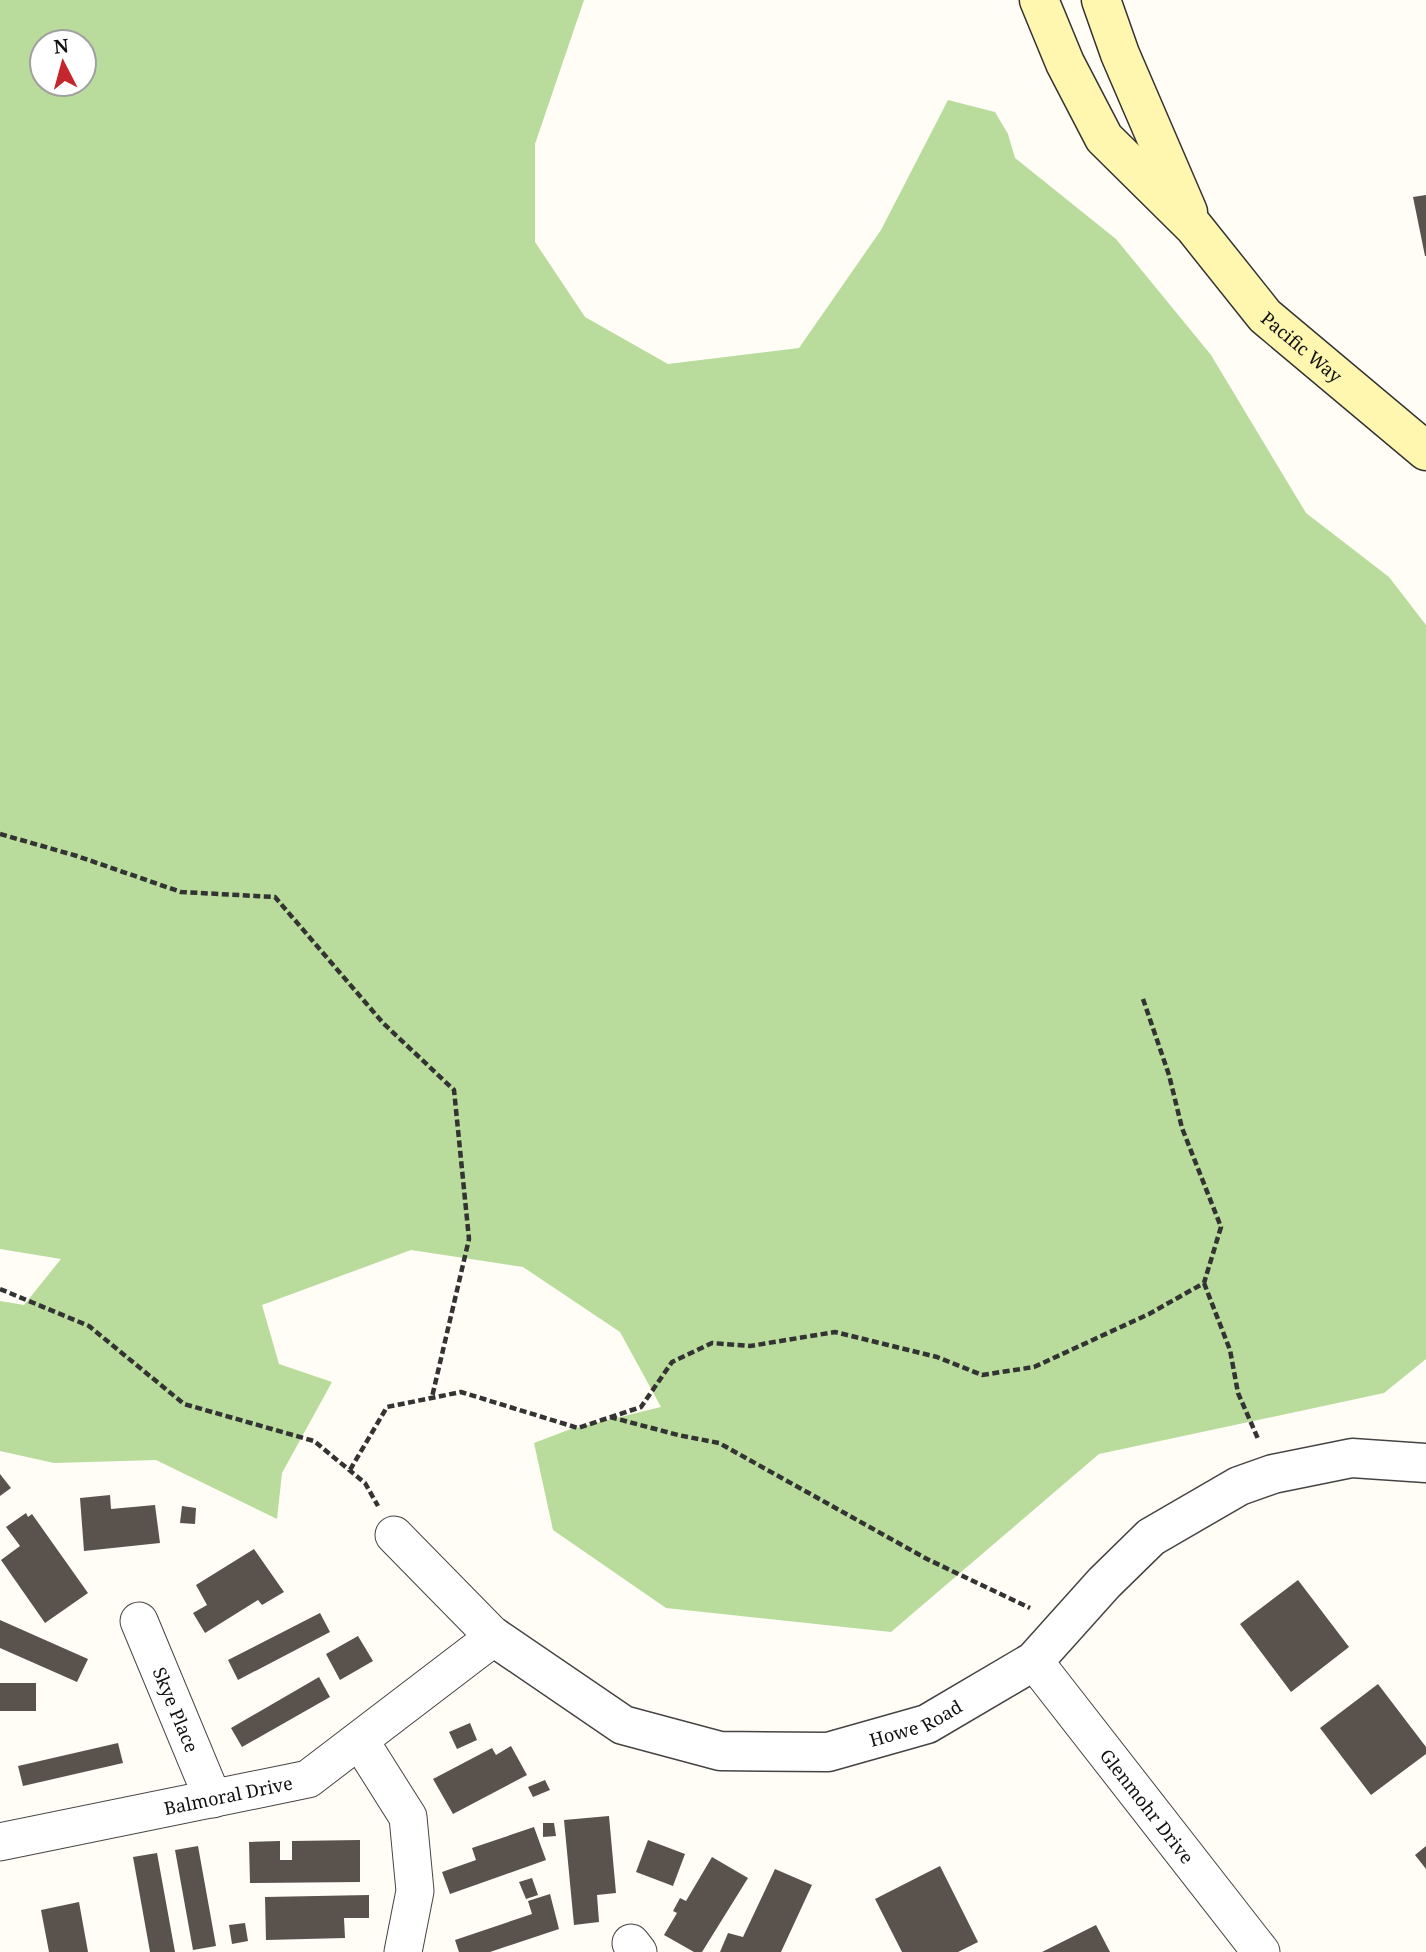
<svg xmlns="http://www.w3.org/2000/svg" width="1426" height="1952" font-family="'Noto Serif',serif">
  <rect width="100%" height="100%" fill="#fffdf5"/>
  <!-- forest -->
  <path fill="#b9dc9c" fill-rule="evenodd" d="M 0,0 L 584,0 L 535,144 L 535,242 L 585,317 L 668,364 L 799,348 L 881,230 L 948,100 L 995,112 L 1008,134 L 1015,158 L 1116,239 L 1211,355 L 1306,513 L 1389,577 L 1426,625 L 1426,1359 L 1384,1393 L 1099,1454 L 891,1632 L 666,1608 L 553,1530 L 534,1443 L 571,1429 L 661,1407 L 620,1332 L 523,1267 L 411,1250 L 262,1305 L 279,1364 L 332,1382 L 282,1473 L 277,1519 L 156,1460 L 54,1463 L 0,1451 L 0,1301 L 24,1305 L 61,1259 L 0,1249 ZM 42,42 L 84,42 L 84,84 L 42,84 Z"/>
  <!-- building -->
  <path fill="#5a524d" d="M 1426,195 L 1426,256 L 1425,256 L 1413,197 Z
    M 0,1474 L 11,1488 L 0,1496 Z
    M 110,1495 L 111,1509 L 155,1505 L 160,1543 L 84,1551 L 80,1498 Z
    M 182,1506 L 196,1508 L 195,1524 L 180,1523 Z
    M 26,1513 L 28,1517 L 32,1514 L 88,1593 L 45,1623 L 1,1560 L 20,1546 L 6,1527 Z
    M 254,1549 L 284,1592 L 262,1605 L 258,1600 L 205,1633 L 193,1613 L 207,1605 L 196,1585 Z
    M 1298,1580 L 1349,1647 L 1291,1692 L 1240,1624 Z
    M 320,1613 L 330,1632 L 238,1680 L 228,1660 Z
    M 0,1620 L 88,1659 L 77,1682 L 0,1648 Z
    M 358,1636 L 373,1661 L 340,1680 L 326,1654 Z
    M 319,1677 L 330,1697 L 242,1747 L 231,1728 Z
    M 0,1683 L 36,1683 L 36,1711 L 0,1711 Z
    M 1378,1684 L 1426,1747 L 1426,1754 L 1371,1795 L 1320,1728 Z
    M 470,1723 L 477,1740 L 457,1749 L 449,1732 Z
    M 118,1743 L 123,1763 L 23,1786 L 18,1766 Z
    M 511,1746 L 527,1775 L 453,1814 L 433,1779 L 492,1748 L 496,1755 Z
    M 545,1780 L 550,1790 L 533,1797 L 528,1787 Z
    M 609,1816 L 616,1893 L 597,1895 L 599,1922 L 574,1925 L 564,1820 Z
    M 543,1823 L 554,1823 L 556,1836 L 543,1837 Z
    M 534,1827 L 546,1860 L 450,1894 L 442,1872 L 476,1860 L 472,1848 Z
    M 360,1840 L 360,1882 L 250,1883 L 249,1842 L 280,1841 L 280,1860 L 292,1860 L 292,1841 Z
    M 648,1840 L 685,1854 L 673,1886 L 636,1872 Z
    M 198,1846 L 216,1946 L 193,1950 L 175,1850 Z
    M 1426,1846 L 1426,1869 L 1415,1855 Z
    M 157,1853 L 175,1952 L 150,1952 L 133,1857 Z
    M 712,1857 L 748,1878 L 702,1952 L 694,1952 L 664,1935 L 677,1913 L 673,1911 L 680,1898 L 686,1901 Z
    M 940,1866 L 978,1942 L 958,1952 L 902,1952 L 875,1899 Z
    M 775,1869 L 812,1885 L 781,1952 L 720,1952 L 728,1933 L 743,1937 Z
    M 532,1878 L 538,1895 L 526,1899 L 519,1882 Z
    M 550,1894 L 559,1929 L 490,1952 L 459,1952 L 455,1940 L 532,1914 L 528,1901 Z
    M 369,1895 L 369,1918 L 344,1918 L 345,1938 L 266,1940 L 265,1897 Z
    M 79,1902 L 88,1952 L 49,1952 L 41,1910 Z
    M 245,1923 L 248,1941 L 232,1944 L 229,1925 Z
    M 1096,1925 L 1110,1952 L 1042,1952 Z"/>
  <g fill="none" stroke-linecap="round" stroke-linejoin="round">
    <!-- minor casing -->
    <g stroke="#444" stroke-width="39">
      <g id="minor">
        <path id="s1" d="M 139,1621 L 213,1799"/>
        <path id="s2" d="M 1034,1661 L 1261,1952"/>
        <path d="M 360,1741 L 408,1817 L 415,1891 L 403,1952"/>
        <path id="s3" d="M 0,1842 L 308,1779 L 494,1637 L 394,1535"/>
        <path d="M 631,1943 L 638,1952"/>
      </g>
    </g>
    <!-- tertiary casing -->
    <g stroke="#444" stroke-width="41">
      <g id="tertiary">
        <path id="s4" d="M 494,1637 L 623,1725 L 720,1751 L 828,1752 L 927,1724 L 1034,1661 L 1104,1583 L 1151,1537 L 1239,1486 L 1273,1474 L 1352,1458 L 1426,1463"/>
      </g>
    </g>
    <!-- secondary casing -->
    <g stroke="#333" stroke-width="41">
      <g id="secondary">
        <path id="s5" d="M 1039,0 L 1065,63 L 1104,138 L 1194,227 L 1265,316 L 1426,451"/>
        <path d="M 1101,0 L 1120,54 L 1188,212"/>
      </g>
    </g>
    <!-- path -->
    <path stroke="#333" stroke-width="4.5" stroke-dasharray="7 3.5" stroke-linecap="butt" d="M 0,834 L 77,856 L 181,892 L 275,897 L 383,1023 L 454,1090 L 469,1239 L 432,1397
      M 1204,1283 L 1230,1350 L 1238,1393 L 1259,1441
      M 0,1289 L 89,1326 L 184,1404 L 314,1441 L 365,1483 L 378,1506
      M 610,1417 L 678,1435 L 719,1443 L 927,1559 L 1030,1608
      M 350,1470 L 387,1407 L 461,1392 L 578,1428 L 641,1407 L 672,1362 L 712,1343 L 750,1346 L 835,1332 L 937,1357 L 982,1375 L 1034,1367 L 1149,1314 L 1204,1283 L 1221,1227 L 1182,1128 L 1169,1075 L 1143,999"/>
    <!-- minor -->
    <use href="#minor" stroke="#fff" stroke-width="37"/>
    <!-- tertiary -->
    <use href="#tertiary" stroke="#fff" stroke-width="38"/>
    <!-- secondary -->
    <use href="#secondary" stroke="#fff6b0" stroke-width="38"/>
  </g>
  <g text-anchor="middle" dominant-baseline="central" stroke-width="7" stroke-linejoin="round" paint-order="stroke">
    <!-- street labels -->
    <g font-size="18" fill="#111" stroke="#fff">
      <text stroke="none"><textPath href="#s5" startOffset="441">Pacific Way</textPath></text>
      <text stroke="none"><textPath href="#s1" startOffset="96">Skye Place</textPath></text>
      <text stroke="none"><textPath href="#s4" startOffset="457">Howe Road</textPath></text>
      <text stroke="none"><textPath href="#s3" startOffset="233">Balmoral Drive</textPath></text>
      <text stroke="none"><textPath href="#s2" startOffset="184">Glenmohr Drive</textPath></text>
    </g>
  </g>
  <!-- north arrow -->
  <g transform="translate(63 63) rotate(354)"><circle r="33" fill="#ffffff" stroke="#a0a0a0" stroke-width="2"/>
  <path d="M0-5L12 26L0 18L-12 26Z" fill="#c4262e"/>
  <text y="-10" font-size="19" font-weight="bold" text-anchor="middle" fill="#111111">N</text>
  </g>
</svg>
